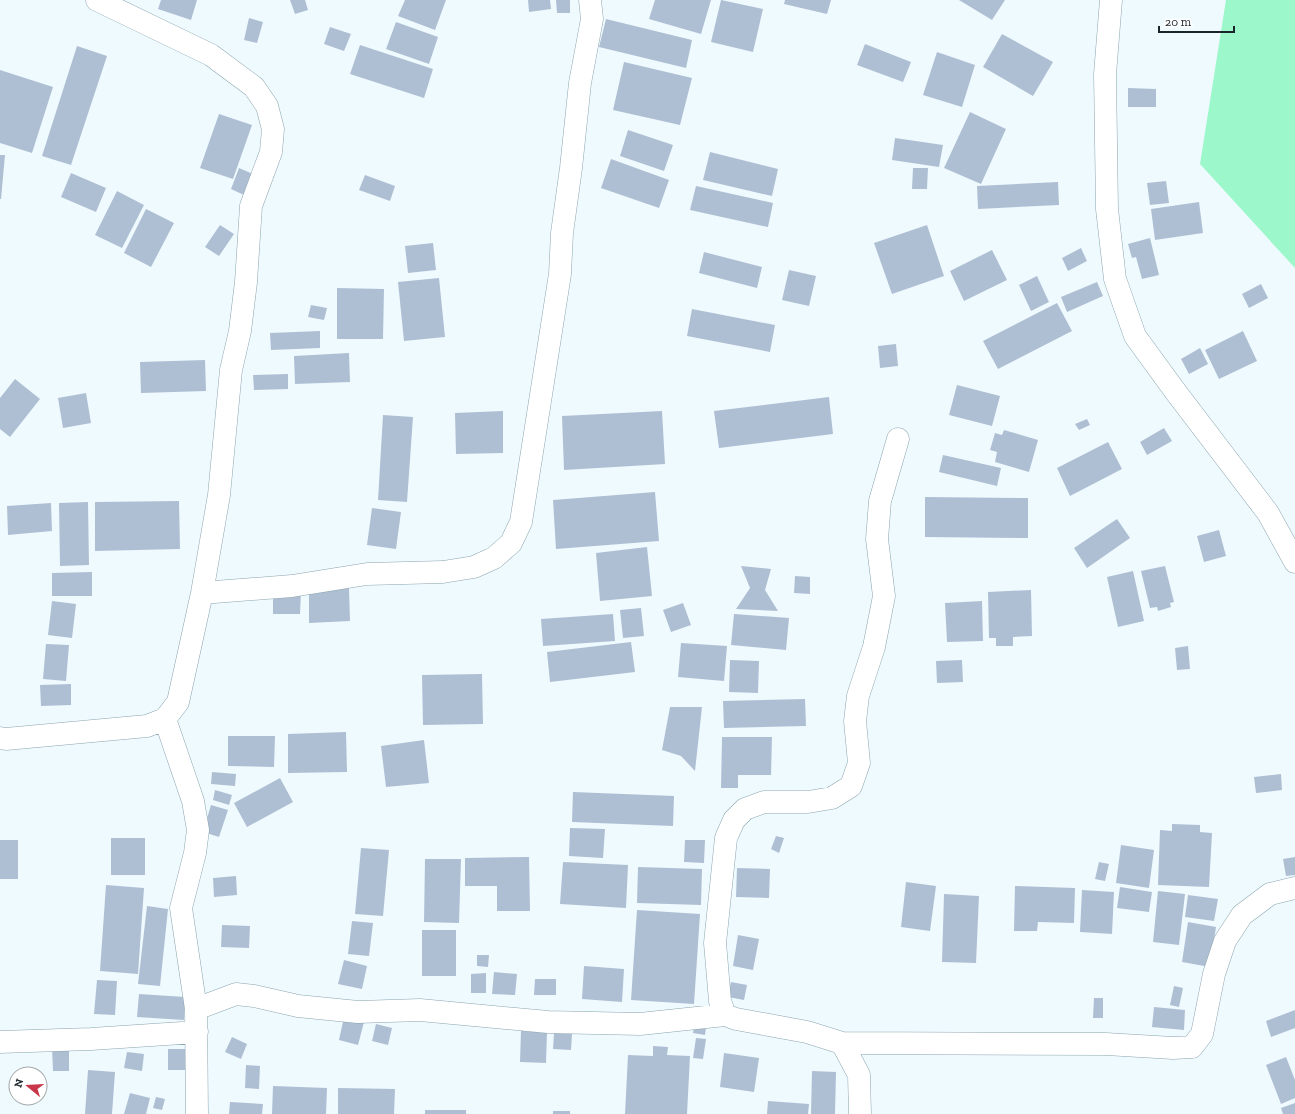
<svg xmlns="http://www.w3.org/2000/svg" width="1295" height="1114" font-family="'Zilla Slab',serif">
  <rect width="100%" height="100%" fill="#effaff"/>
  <!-- green -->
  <path fill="#9cf7ca" d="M 1226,0 L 1295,0 L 1295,268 L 1200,164 Z"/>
  <!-- building -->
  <path fill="#afbfd3" d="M 161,0 L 197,0 L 191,20 L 158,9 Z
    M 290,0 L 305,0 L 308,10 L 295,14 Z
    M 405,0 L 446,0 L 435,30 L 398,16 Z
    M 528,0 L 550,0 L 551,9 L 529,12 Z
    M 556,0 L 570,0 L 570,13 L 557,13 Z
    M 655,0 L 711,0 L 701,34 L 649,19 Z
    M 721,0 L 763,9 L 753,52 L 711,42 Z
    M 785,0 L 831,0 L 827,14 L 784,4 Z
    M 959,0 L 1005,0 L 992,20 Z
    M 249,18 L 263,22 L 257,43 L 244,40 Z
    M 606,19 L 692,40 L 686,68 L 599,47 Z
    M 396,22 L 438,37 L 429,64 L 386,49 Z
    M 330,27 L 351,34 L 344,51 L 324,44 Z
    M 1002,34 L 1053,62 L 1033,96 L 983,67 Z
    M 865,44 L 911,62 L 903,82 L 857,65 Z
    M 360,45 L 433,69 L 424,98 L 350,74 Z
    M 77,46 L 107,56 L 71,165 L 42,156 Z
    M 937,52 L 975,65 L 962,107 L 923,95 Z
    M 624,62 L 692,78 L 680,125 L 613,110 Z
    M 0,70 L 53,87 L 32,153 L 0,143 Z
    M 1128,88 L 1156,89 L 1156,107 L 1128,107 Z
    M 970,112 L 1006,129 L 981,184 L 944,168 Z
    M 219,114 L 252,125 L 233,179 L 200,168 Z
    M 628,130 L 673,145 L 664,171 L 620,156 Z
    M 895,138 L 943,145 L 939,167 L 892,160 Z
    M 710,152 L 778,169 L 772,196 L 703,180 Z
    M 0,155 L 5,155 L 1,199 L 0,199 Z
    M 611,159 L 669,180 L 659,208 L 601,188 Z
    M 239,168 L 253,174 L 244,195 L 231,189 Z
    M 913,168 L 928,168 L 927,189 L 912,189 Z
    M 71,173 L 106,188 L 96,212 L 61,197 Z
    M 365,175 L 395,186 L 390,201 L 359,190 Z
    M 1166,181 L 1169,203 L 1150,205 L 1147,183 Z
    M 1058,182 L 1059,205 L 978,209 L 977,186 Z
    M 696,186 L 773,203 L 768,227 L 690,210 Z
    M 117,191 L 144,205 L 122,248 L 95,235 Z
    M 1199,202 L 1203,233 L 1155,240 L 1151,209 Z
    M 146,209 L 174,223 L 151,267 L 124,253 Z
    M 220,225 L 234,234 L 219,256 L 205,247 Z
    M 927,225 L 944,276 L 892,294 L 874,243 Z
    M 1150,238 L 1159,275 L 1142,279 L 1136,257 L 1132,258 L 1128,244 Z
    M 433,243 L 436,270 L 408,273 L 405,246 Z
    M 1081,248 L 1087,261 L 1068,271 L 1062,258 Z
    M 992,250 L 1007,280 L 964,301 L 950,271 Z
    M 704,252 L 762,267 L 757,288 L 699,273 Z
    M 789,270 L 816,276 L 809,306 L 782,300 Z
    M 1037,276 L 1049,302 L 1031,311 L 1019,285 Z
    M 439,278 L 445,337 L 404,341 L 398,282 Z
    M 1097,282 L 1103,296 L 1067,312 L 1061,297 Z
    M 1261,284 L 1268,298 L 1249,308 L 1242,294 Z
    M 337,288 L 384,289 L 383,339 L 337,339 Z
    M 1057,303 L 1072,331 L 998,369 L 983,341 Z
    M 311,305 L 327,308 L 324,320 L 308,317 Z
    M 692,309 L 775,325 L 770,352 L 687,336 Z
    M 320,331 L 320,348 L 271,350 L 270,333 Z
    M 1243,331 L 1257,361 L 1219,379 L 1205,350 Z
    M 896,344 L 898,366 L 880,368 L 878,346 Z
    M 1200,348 L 1208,364 L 1189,374 L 1181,359 Z
    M 349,353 L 350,382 L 295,384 L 294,356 Z
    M 205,360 L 206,391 L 141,393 L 140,362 Z
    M 288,374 L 288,389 L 254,390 L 253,375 Z
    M 15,379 L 40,399 L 10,437 L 0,429 L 0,398 Z
    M 957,385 L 1000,396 L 992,426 L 949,415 Z
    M 86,393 L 91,423 L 63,428 L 58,398 Z
    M 829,397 L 833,434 L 719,448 L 714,411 Z
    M 503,411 L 503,453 L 456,454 L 455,413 Z
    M 662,411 L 665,464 L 564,470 L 562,416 Z
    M 383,415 L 413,417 L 407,502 L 378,500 Z
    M 1087,419 L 1090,425 L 1079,430 L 1075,424 Z
    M 1164,428 L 1172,441 L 1147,455 L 1140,442 Z
    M 1004,430 L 1038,440 L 1029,472 L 995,462 L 997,452 L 990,450 L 995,433 L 1002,435 Z
    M 1108,442 L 1122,469 L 1070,496 L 1057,468 Z
    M 943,455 L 1001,468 L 997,486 L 939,472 Z
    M 655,492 L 659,541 L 556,549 L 553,500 Z
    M 925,497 L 1028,498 L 1028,538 L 925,537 Z
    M 179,501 L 180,549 L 95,551 L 95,502 Z
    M 88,502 L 89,565 L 60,566 L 59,503 Z
    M 51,503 L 52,531 L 8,535 L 7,506 Z
    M 372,508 L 401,512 L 396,549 L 367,545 Z
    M 1117,519 L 1130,538 L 1087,568 L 1074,548 Z
    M 1219,530 L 1226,556 L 1204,562 L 1197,536 Z
    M 647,547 L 652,596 L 600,601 L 596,553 Z
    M 741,566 L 771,569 L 765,590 L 778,611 L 736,609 L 750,588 Z
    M 1165,566 L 1174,602 L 1170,603 L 1171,607 L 1158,611 L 1157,607 L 1150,608 L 1141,571 Z
    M 1133,571 L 1144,621 L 1118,627 L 1107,577 Z
    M 92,572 L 92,596 L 52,596 L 52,573 Z
    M 795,576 L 810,577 L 810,594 L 794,593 Z
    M 349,588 L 350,621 L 309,623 L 309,590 Z
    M 1031,590 L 1032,636 L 1013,637 L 1013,646 L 996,646 L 996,638 L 989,638 L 988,592 Z
    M 273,591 L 301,591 L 300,614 L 273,614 Z
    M 52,601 L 76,604 L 72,638 L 48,635 Z
    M 982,601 L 983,641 L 947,642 L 945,603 Z
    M 683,603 L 691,625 L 671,632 L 663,610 Z
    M 641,608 L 644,636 L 623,638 L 620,610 Z
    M 613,614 L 615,641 L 543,646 L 541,619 Z
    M 734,614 L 789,618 L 786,650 L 731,645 Z
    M 631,642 L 635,672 L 550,682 L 547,652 Z
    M 681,643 L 727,646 L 724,681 L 678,677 Z
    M 46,644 L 69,645 L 66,681 L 43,679 Z
    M 1188,646 L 1190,669 L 1177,670 L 1175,648 Z
    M 730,660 L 759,661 L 758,693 L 729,692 Z
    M 962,660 L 963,682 L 937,683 L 936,661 Z
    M 482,674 L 483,724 L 423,725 L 422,675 Z
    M 71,684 L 71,705 L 41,706 L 40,685 Z
    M 805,699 L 806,726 L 724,728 L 723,701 Z
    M 670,707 L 702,707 L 695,771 L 681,756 L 662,750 Z
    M 346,732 L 347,772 L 288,773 L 288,734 Z
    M 228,736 L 275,736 L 274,767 L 228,766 Z
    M 722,737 L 772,737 L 771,775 L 738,775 L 738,788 L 721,788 Z
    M 424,740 L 429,783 L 386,787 L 381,746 Z
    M 212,772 L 236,774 L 235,786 L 211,784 Z
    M 1281,774 L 1282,790 L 1256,793 L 1254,777 Z
    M 280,778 L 293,802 L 247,827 L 234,803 Z
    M 215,790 L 232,795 L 229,805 L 213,800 Z
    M 573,792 L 674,796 L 673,826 L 572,822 Z
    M 211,805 L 228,810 L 219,837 L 203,832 Z
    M 1172,824 L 1200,825 L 1200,832 L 1212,833 L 1209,887 L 1158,885 L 1160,830 L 1172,831 Z
    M 570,828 L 605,829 L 603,858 L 569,856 Z
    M 776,836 L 784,838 L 779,853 L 771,849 Z
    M 111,838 L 145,838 L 145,875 L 111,875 Z
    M 0,840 L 18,840 L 18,879 L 0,879 Z
    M 685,840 L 705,840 L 704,863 L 684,862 Z
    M 1121,845 L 1154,850 L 1149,888 L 1116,883 Z
    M 361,848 L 389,850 L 383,916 L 355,914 Z
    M 529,857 L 530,911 L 497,911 L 497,886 L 465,886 L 465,858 Z
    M 1295,857 L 1295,875 L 1286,876 L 1283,859 Z
    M 425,859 L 461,859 L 459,923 L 424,922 Z
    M 563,862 L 628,865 L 626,908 L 560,904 Z
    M 1099,862 L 1109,864 L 1105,881 L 1095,879 Z
    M 638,867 L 702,869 L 701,905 L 637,903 Z
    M 737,868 L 770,869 L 769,898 L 736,897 Z
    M 236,876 L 237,895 L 214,897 L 213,878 Z
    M 906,882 L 936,886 L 930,931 L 901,927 Z
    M 106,885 L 144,888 L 138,974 L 100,971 Z
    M 1015,886 L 1075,888 L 1074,923 L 1038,922 L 1037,931 L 1014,931 Z
    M 1120,887 L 1152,892 L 1149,912 L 1117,908 Z
    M 1082,890 L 1114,892 L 1112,934 L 1080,932 Z
    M 1158,891 L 1185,894 L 1179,945 L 1153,942 Z
    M 944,894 L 979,896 L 976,963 L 942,962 Z
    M 1188,895 L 1218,899 L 1214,921 L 1185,917 Z
    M 147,906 L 168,909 L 160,986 L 138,984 Z
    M 637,910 L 700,914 L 694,1004 L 631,1000 Z
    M 352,921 L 373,923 L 369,956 L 348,954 Z
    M 1188,922 L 1216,927 L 1210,967 L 1182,962 Z
    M 222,925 L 250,926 L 249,948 L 221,947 Z
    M 422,930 L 456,930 L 456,976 L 422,976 Z
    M 738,935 L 759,939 L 753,970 L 733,966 Z
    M 477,955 L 489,955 L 488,967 L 477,966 Z
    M 344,960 L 367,966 L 362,989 L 338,984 Z
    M 584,966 L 624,969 L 622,1002 L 582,999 Z
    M 494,972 L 517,974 L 515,995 L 492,994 Z
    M 486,973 L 486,993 L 471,993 L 471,974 Z
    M 535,979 L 556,979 L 556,995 L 534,995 Z
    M 97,980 L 117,981 L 115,1015 L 94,1014 Z
    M 731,982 L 747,985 L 744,1000 L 728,997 Z
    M 1174,986 L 1183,988 L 1179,1007 L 1170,1005 Z
    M 139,994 L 185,997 L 184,1020 L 137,1017 Z
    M 1094,998 L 1103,998 L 1103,1018 L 1093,1018 Z
    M 1154,1007 L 1185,1010 L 1184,1030 L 1152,1027 Z
    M 1295,1010 L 1295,1028 L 1271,1037 L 1266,1021 Z
    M 344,1017 L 364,1022 L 358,1045 L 339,1040 Z
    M 376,1024 L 392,1028 L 388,1045 L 372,1041 Z
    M 694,1025 L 706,1027 L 705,1035 L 693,1033 Z
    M 521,1031 L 547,1032 L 546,1063 L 520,1062 Z
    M 554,1033 L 572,1034 L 571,1050 L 553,1049 Z
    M 232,1037 L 247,1044 L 241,1059 L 225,1052 Z
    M 696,1038 L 706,1039 L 703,1059 L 693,1058 Z
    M 653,1046 L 668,1047 L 667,1055 L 690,1056 L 687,1114 L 625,1114 L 628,1055 L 653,1056 Z
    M 52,1048 L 69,1048 L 69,1071 L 53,1071 Z
    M 168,1049 L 189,1049 L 189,1070 L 168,1070 Z
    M 127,1052 L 144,1054 L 142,1071 L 124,1068 Z
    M 724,1053 L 759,1058 L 754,1092 L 720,1087 Z
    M 1286,1057 L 1295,1080 L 1295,1098 L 1281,1104 L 1266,1065 Z
    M 246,1065 L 260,1066 L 259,1089 L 245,1088 Z
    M 88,1070 L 115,1072 L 112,1114 L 85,1114 Z
    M 812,1071 L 836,1072 L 835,1114 L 811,1114 Z
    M 273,1086 L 327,1088 L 326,1114 L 272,1114 Z
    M 338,1088 L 395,1089 L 394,1114 L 338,1114 Z
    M 130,1093 L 150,1098 L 146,1114 L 124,1114 Z
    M 156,1097 L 165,1099 L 162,1110 L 153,1108 Z
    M 768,1101 L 809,1104 L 808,1114 L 767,1114 Z
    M 230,1102 L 263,1104 L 262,1114 L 229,1114 Z
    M 1295,1103 L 1295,1114 L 1283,1114 L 1281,1108 Z
    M 425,1110 L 466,1110 L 466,1114 L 425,1114 Z
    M 553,1111 L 570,1111 L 570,1114 L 553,1114 Z"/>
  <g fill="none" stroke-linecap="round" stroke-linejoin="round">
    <!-- street casing -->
    <g stroke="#8ba5af" stroke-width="23">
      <path id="street" d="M 1111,0 L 1105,74 L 1107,209 L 1115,279 L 1135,336 L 1175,391 L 1268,513 L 1295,562
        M 202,593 L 292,586 L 367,574 L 443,572 L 474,567 L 494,558 L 511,543 L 521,522 L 560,274 L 562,233 L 571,168 L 580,83 L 592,19 L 590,0
        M 165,719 L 193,801 L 198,830 L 195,853 L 181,908 L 196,1009 L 197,1114
        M 0,738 L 6,739 L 147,726 L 165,719 L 178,702 L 202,593 L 219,495 L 231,370 L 240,331 L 246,282 L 251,206 L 271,152 L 273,129 L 267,106 L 254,87 L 211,55 L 97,0
        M 196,1009 L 236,994 L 254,996 L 298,1006 L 358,1012 L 420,1010 L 548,1022 L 640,1024 L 725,1015
        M 0,1042 L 91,1039 L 197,1032
        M 842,1043 L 1106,1044 L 1173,1048 L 1192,1047 L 1202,1034 L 1214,974 L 1225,941 L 1242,915 L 1270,894 L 1295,888
        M 860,1114 L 859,1075 L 842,1043 L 807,1032 L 736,1019 L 725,1015 L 720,1001 L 715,943 L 726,838 L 734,820 L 745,809 L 764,802 L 808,802 L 832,798 L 851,786 L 859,763 L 855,721 L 858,696 L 874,647 L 884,596 L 877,539 L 880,501 L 898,439"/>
    </g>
    <!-- street -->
    <use href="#street" stroke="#fff" stroke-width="22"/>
  </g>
  <!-- north arrow -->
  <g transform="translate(28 1086) rotate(288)"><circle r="19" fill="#ffffff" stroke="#a3a8a9"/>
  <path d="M0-3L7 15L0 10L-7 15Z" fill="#c73749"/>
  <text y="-6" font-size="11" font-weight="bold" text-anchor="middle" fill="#1a2529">N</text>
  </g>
  <!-- scale -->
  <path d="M1159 26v6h75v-6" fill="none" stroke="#1a2529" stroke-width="2"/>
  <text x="1165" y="26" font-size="12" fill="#1a2529" stroke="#ffffff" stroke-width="3" paint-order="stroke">20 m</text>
</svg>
